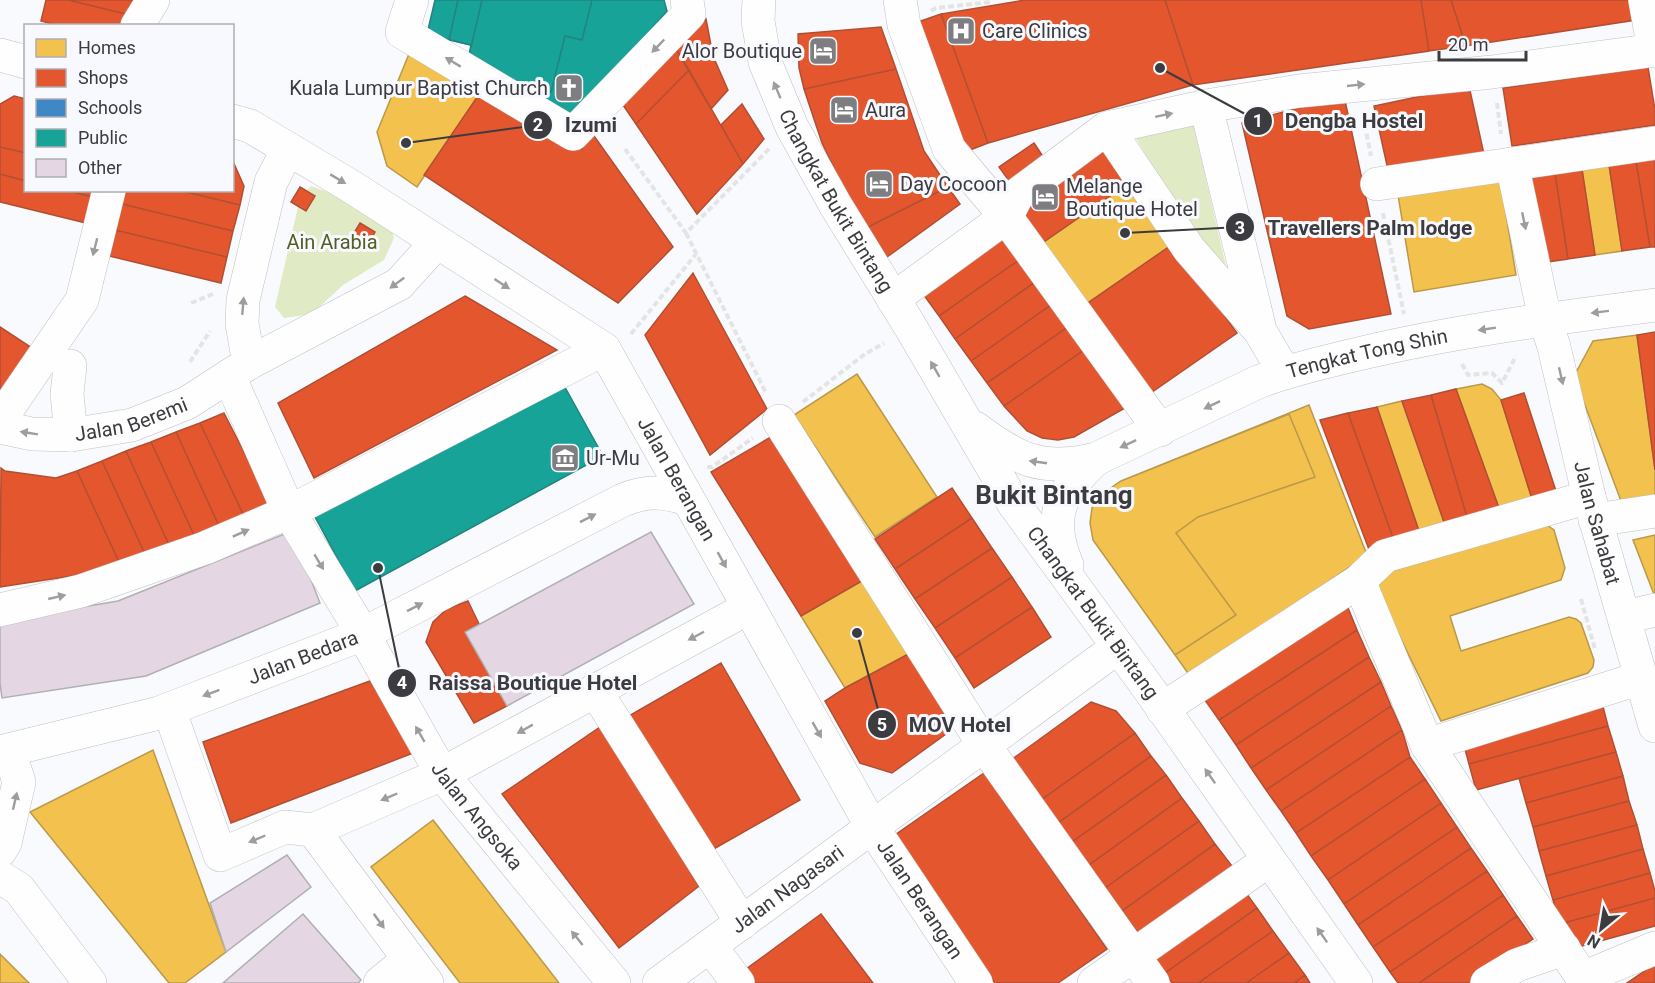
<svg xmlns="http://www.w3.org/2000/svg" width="1655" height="983" font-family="Roboto,sans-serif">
  <rect width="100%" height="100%" fill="#f9fafd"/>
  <!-- green -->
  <path fill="#e0eac5" d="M 1193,123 L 1226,266 L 1214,272 L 1134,135 Z
    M 311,186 L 333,194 L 391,229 L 394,238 L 384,260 L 343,285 L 312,314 L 284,318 L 275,307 L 300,198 Z"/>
  <!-- homes -->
  <path fill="#f2c14e" stroke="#bb994a" stroke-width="1.5" d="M 411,49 L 481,92 L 417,187 L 387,166 L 377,132 Z
    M 1609,165 L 1622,251 L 1595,255 L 1582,169 Z
    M 1500,178 L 1516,275 L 1414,292 L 1398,195 Z
    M 1130,182 L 1173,244 L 1082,307 L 1038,246 Z
    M 1637,335 L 1655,470 L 1655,498 L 1621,501 L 1574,376 L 1593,341 Z
    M 857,374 L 937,497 L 875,537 L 794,415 Z
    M 1482,384 L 1492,389 L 1501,400 L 1532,499 L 1499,508 L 1456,389 Z
    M 1402,401 L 1445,525 L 1420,534 L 1377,407 Z
    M 1309,405 L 1367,555 L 1190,676 L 1093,540 L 1090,523 L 1092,508 L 1099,496 L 1121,481 Z
    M 1289,414 L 1315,477 L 1198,517 L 1176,533 L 1236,615 L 1175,655 L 1093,540 L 1090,523 L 1092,508 L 1099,496 L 1121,481 Z
    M 1547,525 L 1554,530 L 1565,568 L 1561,580 L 1450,616 L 1461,651 L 1569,617 L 1576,619 L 1581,623 L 1594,660 L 1593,667 L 1588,673 L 1441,721 L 1376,588 L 1391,571 Z
    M 1655,535 L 1655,597 L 1633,540 Z
    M 867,578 L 914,651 L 845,688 L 801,616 Z
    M 153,750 L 226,952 L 185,983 L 169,983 L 30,812 Z
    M 433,820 L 559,983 L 460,983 L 371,867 Z
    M 0,954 L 29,983 L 0,983 Z"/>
  <!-- shops -->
  <path fill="#e4572e" stroke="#b24f33" stroke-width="1.5" d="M 46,0 L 68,0 L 130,15 L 124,26 L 60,26 L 41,21 Z
    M 68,0 L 138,0 L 130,15 Z
    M 1025,0 L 1165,0 L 1193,85 L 988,143 L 941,14 Z
    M 1165,0 L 1421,0 L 1429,51 L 1193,85 Z
    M 1421,0 L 1451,0 L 1466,46 L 1429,51 Z
    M 1451,0 L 1633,0 L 1636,20 L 1466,46 Z
    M 941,14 L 988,143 L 965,152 L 918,22 Z
    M 706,19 L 713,56 L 728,90 L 711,109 L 676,49 Z
    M 881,27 L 896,69 L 804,89 L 799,68 L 798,34 Z
    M 676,49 L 689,70 L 636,124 L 623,105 Z
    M 1648,67 L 1655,110 L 1655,125 L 1512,146 L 1503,88 Z
    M 896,69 L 924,151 L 948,187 L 868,227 L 845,191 L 822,143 L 804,89 Z
    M 689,70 L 743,164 L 697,214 L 636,124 Z
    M 1469,86 L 1485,159 L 1390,179 L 1374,106 Z
    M 484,87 L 582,149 L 592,133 L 673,247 L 618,303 L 424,175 Z
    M 14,96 L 26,99 L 26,153 L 0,147 L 0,104 Z
    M 1344,96 L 1391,314 L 1309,329 L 1287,316 L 1242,123 Z
    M 742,104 L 764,139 L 743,164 L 721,125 Z
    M 1034,143 L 1046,161 L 1012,185 L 999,167 Z
    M 1104,145 L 1130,182 L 1038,246 L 1012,208 Z
    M 0,147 L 26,153 L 26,181 L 0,174 Z
    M 1655,158 L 1655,247 L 1650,247 L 1636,161 Z
    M 232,159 L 244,186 L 240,205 L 178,190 L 232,190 Z
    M 1636,161 L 1650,247 L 1622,251 L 1609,165 Z
    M 1582,169 L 1595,255 L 1568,259 L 1555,173 Z
    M 1555,173 L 1568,259 L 1541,263 L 1528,177 Z
    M 0,174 L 26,181 L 26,190 L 66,190 L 92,197 L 86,223 L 0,202 Z
    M 300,187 L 315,196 L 306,211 L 291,202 Z
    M 948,187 L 960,204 L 887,257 L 868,227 Z
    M 66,190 L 93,190 L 92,197 Z
    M 121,190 L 178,190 L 240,205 L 233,231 L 118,203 Z
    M 118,203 L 233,231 L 227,257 L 111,229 Z
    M 360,223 L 375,232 L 367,247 L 351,238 Z
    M 111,229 L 227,257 L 221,283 L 105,255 Z
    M 1010,233 L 1026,255 L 939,316 L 923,294 Z
    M 1173,244 L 1237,333 L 1145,397 L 1082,307 Z
    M 1026,255 L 1042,277 L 955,339 L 939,316 Z
    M 693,273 L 767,409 L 710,455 L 645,335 Z
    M 1042,277 L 1058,300 L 971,361 L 955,339 Z
    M 465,296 L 557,350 L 314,478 L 278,403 Z
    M 1058,300 L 1075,322 L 987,383 L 971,361 Z
    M 1075,322 L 1091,345 L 1004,406 L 987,383 Z
    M 0,327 L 32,348 L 0,396 Z
    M 1655,332 L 1655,470 L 1637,335 Z
    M 1091,345 L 1132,404 L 1074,437 L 1058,440 L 1042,438 L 1027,431 L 1004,406 Z
    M 1456,389 L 1499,508 L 1467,517 L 1431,395 Z
    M 1524,393 L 1556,491 L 1532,499 L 1501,400 Z
    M 1431,395 L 1467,517 L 1445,525 L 1402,401 Z
    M 1377,407 L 1420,534 L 1395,543 L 1348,413 Z
    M 224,413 L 271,505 L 244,516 L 200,423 Z
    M 1348,413 L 1395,543 L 1370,552 L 1320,420 Z
    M 200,423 L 244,516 L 219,526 L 176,432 Z
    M 176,432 L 219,526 L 194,535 L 151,442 Z
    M 776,434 L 867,578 L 801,616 L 711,472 Z
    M 151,442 L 194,535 L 169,545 L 126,451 Z
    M 126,451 L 169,545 L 145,554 L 102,461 Z
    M 102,461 L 145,554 L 120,564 L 77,471 Z
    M 1,468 L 5,471 L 56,478 L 77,471 L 120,564 L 104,571 L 0,587 Z
    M 952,488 L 972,518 L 895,569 L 875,539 Z
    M 972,518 L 992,548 L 915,599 L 895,569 Z
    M 992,548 L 1012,577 L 935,628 L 915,599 Z
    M 1012,577 L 1032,607 L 955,658 L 935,628 Z
    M 1344,598 L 1357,630 L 1219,720 L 1200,693 Z
    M 468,601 L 479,624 L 465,632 L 507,706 L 474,723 L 426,642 L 433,622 L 447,609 Z
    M 1032,607 L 1051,637 L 974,688 L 955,658 Z
    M 1357,630 L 1369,657 L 1236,745 L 1219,720 Z
    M 914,651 L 957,726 L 892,773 L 860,763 L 825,701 L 845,688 Z
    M 1369,657 L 1381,682 L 1251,768 L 1236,745 Z
    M 721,663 L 800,800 L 705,854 L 627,717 Z
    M 370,681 L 416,752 L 231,823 L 203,742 Z
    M 1381,682 L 1391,706 L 1266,790 L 1251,768 Z
    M 1601,699 L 1608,726 L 1469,764 L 1462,738 Z
    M 1091,702 L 1116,711 L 1135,733 L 1041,800 L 1011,760 Z
    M 1391,706 L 1402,730 L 1281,811 L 1266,790 Z
    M 1608,726 L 1616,752 L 1476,790 L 1469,764 Z
    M 600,727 L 699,886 L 619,948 L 502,794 Z
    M 1402,730 L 1410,757 L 1296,833 L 1281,811 Z
    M 1135,733 L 1151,756 L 1058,823 L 1041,800 Z
    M 1616,752 L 1623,776 L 1526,803 L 1519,778 Z
    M 1151,756 L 1166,775 L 1072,842 L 1058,823 Z
    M 1410,757 L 1425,779 L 1311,856 L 1296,833 Z
    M 984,773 L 1107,949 L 1058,983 L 995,983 L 892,837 Z
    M 1166,775 L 1182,798 L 1089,865 L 1072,842 Z
    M 1623,776 L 1629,801 L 1533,827 L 1526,803 Z
    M 1425,779 L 1441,803 L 1328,880 L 1311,856 Z
    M 1182,798 L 1199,821 L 1105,888 L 1089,865 Z
    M 1629,801 L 1637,825 L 1539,851 L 1533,827 Z
    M 1441,803 L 1457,827 L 1344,904 L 1328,880 Z
    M 1199,821 L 1215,844 L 1122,911 L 1105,888 Z
    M 1637,825 L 1643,849 L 1546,876 L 1539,851 Z
    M 1457,827 L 1471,848 L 1358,925 L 1344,904 Z
    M 1215,844 L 1232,866 L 1138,933 L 1122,911 Z
    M 1471,848 L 1487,871 L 1373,947 L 1358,925 Z
    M 1643,849 L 1650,873 L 1553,900 L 1546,876 Z
    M 1487,871 L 1503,895 L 1390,972 L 1373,947 Z
    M 1650,873 L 1655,891 L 1655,898 L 1560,924 L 1553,900 Z
    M 1241,886 L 1257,908 L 1165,973 L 1149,950 Z
    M 1503,895 L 1517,916 L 1419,983 L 1398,983 L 1390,972 Z
    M 1655,898 L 1655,926 L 1567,950 L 1560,924 Z
    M 1257,908 L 1273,931 L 1198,983 L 1172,983 L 1165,973 Z
    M 821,914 L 873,983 L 750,983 L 742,972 Z
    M 1517,916 L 1533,939 L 1468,983 L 1419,983 Z
    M 1273,931 L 1289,953 L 1246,983 L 1198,983 Z
    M 1289,953 L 1305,975 L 1294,983 L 1246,983 Z
    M 1655,964 L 1655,983 L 1627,983 Z
    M 1305,975 L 1310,983 L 1294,983 Z"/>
  <!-- schools -->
  <path fill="#3f88c5" stroke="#3e719d" stroke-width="1.5" d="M 458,0 L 482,0 L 471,45 L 449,40 Z"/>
  <!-- public -->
  <path fill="#17a398" stroke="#22847e" stroke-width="1.5" d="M 435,0 L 664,0 L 667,11 L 569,124 L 468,60 L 471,45 L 427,34 Z
    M 435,0 L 458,0 L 449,40 L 427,34 Z
    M 482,0 L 592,0 L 582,40 L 565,36 L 551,92 L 536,83 L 526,98 L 468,60 Z
    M 561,380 L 603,456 L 355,591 L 314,515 Z"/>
  <!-- building -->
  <path fill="#e4d6e2" stroke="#b0b0b2" stroke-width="1.5" d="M 292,531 L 320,603 L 146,676 L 2,698 L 0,683 L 0,621 L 118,601 Z
    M 651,532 L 694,604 L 507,706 L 465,632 Z
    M 287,855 L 311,887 L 226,952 L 210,903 Z
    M 303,914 L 361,980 L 358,983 L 223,983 Z"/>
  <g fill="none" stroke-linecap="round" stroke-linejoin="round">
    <!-- minor casing -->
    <g stroke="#c0c0c3" stroke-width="34">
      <g id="minor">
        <path d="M 412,0 L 402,32 L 573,134 L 689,14 L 687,0"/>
        <path id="s1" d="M 759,0 L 758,21 L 765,62 L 792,127 L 836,206 L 910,326 L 1014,504 L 1149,689 L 1356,983"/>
        <path d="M 900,0 L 904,25 L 949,149 L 1006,217 L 1160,430"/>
        <path d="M 1645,0 L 1654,50"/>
        <path d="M 137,26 L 153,0"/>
        <path d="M 0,55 L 26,62"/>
        <path d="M 1206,106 L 1259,326"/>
        <path id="s2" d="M 232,121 L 250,126 L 352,187 L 604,349 L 872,827 L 976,983"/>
        <path d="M 1107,128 L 1189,249 L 1260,331 L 1284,372"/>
        <path id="s3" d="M 1512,164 L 1545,319 L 1554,347 L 1589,497 L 1655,726"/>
        <path d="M 1377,184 L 1655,143"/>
        <path d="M 893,299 L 1006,217 L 1018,194 L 1107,128 L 1206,106 L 1299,91 L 1492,72 L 1655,50"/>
        <path d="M 249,363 L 242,324 L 243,300 L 271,182 L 288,149"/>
        <path d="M 70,366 L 67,394 L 71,435"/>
        <path id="s4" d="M 229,376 L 289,512 L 363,634 L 442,774 L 614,983"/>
        <path d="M 0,420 L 82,300 L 109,190"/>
        <path d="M 779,421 L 984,745 L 1153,983"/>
        <path id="s5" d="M 0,427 L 32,434 L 71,435 L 132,425 L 187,403 L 249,363 L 399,284 L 437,242"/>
        <path id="s6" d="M 975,428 C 1018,460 1042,472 1096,459 L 1258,382 C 1289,370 1321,363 1354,355 C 1453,331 1554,318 1655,305"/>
        <path d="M 1595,520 L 1655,511"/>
        <path d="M 1067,565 C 1047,517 1059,493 1096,459"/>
        <path d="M 1359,581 L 1427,745 L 1586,983"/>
        <path d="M 0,610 L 81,591 L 205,548 L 289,512 L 604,349"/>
        <path d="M 1625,617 L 1655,610"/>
        <path d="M 595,690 L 742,923"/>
        <path d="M 169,709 L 220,855 L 285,827 L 313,830"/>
        <path d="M 1162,709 L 1359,581 L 1385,556 L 1589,497"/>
        <path d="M 1427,745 L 1641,678"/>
        <path id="s7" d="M 0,752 L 159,713 L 363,634 L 623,500 C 648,490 663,492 688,499"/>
        <path d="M 0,851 L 5,843 L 19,782 L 9,751"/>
        <path d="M 0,877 L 19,889 L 90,983"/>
        <path d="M 710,946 L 738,983"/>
        <path d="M 1583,978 L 1655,948"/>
        <path d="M 380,983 L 408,960"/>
        <path d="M 427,983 L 313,830 L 442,774 L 748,608"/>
        <path id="s8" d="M 659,983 L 1118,647"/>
        <path d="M 1094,983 L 1269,860"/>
        <path d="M 1487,983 L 1517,965 L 1564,949"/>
      </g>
    </g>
    <!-- path -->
    <path stroke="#e4e4e4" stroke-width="4" stroke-dasharray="6 3" stroke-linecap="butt" d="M 931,11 L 936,8 L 991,2
      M 1497,103 L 1501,134
      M 1363,116 L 1371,156
      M 625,149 L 686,233 L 770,148
      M 1383,213 L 1404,314
      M 686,233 L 766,393
      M 191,303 L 213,294
      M 631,334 L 696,254
      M 190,362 L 210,331
      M 1462,364 L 1468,375 L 1492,373 L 1502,383 L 1516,356
      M 803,402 L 865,354 L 884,343
      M 707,467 L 712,467 L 753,438
      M 1581,599 L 1595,649"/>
    <!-- minor -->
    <use href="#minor" stroke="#fefeff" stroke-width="33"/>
  </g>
  <!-- one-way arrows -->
  <defs><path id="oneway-solid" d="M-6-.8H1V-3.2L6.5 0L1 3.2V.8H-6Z" transform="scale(1.5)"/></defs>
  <g fill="#9d9da0">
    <use href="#oneway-solid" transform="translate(658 46) rotate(134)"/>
    <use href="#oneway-solid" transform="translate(453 62) rotate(-149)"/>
    <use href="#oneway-solid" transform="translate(1356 85) rotate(-6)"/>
    <use href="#oneway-solid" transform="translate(777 90) rotate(-113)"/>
    <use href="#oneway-solid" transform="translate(1164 115) rotate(-12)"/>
    <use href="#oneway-solid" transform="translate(338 179) rotate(31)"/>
    <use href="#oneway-solid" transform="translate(1524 221) rotate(78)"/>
    <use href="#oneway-solid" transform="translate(95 247) rotate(104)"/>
    <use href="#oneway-solid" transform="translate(397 283) rotate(144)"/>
    <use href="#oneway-solid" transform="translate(502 284) rotate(33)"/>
    <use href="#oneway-solid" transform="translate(243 306) rotate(-85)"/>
    <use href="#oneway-solid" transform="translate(1600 312) rotate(173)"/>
    <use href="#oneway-solid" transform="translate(1487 329) rotate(171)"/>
    <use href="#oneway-solid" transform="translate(935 369) rotate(-120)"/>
    <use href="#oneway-solid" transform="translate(1561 376) rotate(77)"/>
    <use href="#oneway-solid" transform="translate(1212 405) rotate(154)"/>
    <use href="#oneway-solid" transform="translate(29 433) rotate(-171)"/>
    <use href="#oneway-solid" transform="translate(1128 444) rotate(155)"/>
    <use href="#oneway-solid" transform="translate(1038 462) rotate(-172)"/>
    <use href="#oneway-solid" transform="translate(588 518) rotate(-27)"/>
    <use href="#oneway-solid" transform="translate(241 533) rotate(-24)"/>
    <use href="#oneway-solid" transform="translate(722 560) rotate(61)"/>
    <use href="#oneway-solid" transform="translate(319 562) rotate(59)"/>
    <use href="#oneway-solid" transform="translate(57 597) rotate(-13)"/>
    <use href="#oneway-solid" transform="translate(415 607) rotate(-27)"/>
    <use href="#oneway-solid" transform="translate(696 636) rotate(152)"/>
    <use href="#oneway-solid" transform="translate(211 693) rotate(159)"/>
    <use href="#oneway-solid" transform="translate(525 729) rotate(151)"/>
    <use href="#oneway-solid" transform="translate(817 730) rotate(60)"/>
    <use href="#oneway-solid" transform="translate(420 734) rotate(-120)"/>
    <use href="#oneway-solid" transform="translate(1210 776) rotate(-125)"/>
    <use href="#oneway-solid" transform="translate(389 797) rotate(157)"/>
    <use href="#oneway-solid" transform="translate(15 801) rotate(-77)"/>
    <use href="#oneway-solid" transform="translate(257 839) rotate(157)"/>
    <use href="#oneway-solid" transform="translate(379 921) rotate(54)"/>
    <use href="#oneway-solid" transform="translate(1322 935) rotate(-125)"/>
    <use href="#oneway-solid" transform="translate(577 938) rotate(-129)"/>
  </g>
  <!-- icons -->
  <defs>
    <g id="hospital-square" transform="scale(1.5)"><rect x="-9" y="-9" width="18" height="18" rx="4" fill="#7e7e82" stroke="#f8f9fe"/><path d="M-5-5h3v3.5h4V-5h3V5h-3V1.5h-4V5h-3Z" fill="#fff"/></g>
    <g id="hotel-square" transform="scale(1.5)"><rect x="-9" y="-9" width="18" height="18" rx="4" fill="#7e7e82" stroke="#f8f9fe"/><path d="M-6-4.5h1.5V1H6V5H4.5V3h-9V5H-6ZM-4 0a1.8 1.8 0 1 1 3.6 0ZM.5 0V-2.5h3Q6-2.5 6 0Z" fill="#fff"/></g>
    <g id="church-square" transform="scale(1.5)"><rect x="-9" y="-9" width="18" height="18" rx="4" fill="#7e7e82" stroke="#f8f9fe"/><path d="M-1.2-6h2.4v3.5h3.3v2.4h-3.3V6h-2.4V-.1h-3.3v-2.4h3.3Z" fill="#fff"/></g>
    <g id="museum-square" transform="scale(1.5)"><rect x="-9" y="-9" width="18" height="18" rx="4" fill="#7e7e82" stroke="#f8f9fe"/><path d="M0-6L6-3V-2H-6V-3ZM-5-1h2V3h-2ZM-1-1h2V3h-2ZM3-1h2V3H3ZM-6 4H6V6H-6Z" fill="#fff"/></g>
  </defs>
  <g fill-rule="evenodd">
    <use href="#hospital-square" x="961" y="31"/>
    <use href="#hotel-square" x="823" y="51"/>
    <use href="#church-square" x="569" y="88"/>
    <use href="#hotel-square" x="844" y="110"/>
    <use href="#hotel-square" x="879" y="184"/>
    <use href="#hotel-square" x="1045" y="197"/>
    <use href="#museum-square" x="565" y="458"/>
  </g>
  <g text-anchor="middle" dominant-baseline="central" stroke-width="6" stroke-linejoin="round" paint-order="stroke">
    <!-- poi labels -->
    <g font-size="20" fill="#3c3c40" stroke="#f8f9fe" text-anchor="start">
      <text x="982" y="31">Care Clinics</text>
      <text x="802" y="51" text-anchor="end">Alor Boutique</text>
      <text x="548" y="88" text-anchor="end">Kuala Lumpur Baptist Church</text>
      <text x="865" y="110">Aura</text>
      <text x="900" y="184">Day Cocoon</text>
      <text x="1066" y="186">Melange<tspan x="1066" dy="23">Boutique Hotel</tspan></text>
      <text x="586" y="458">Ur-Mu</text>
    </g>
    <!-- street labels -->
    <g font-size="20" fill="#3c3c40" stroke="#f8f9fe">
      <text stroke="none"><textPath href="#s1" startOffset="219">Changkat Bukit Bintang</textPath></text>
      <text stroke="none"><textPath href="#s6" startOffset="423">Tengkat Tong Shin</textPath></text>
      <text stroke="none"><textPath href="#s5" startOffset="134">Jalan Beremi</textPath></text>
      <text stroke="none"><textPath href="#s2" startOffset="586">Jalan Berangan</textPath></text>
      <text stroke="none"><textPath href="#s3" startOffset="369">Jalan Sahabat</textPath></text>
      <text stroke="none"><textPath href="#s1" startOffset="705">Changkat Bukit Bintang</textPath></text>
      <text stroke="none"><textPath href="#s7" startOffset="318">Jalan Bedara</textPath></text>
      <text stroke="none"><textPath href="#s4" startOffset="507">Jalan Angsoka</textPath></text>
      <text stroke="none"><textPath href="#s8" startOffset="159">Jalan Nagasari</textPath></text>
      <text stroke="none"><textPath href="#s2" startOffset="1072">Jalan Berangan</textPath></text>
    </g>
    <!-- park labels -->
    <g font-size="20" fill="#535e21" stroke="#f8f9fe">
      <text x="332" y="242">Ain Arabia</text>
    </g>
    <!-- district labels -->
    <g font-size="26" font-weight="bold" fill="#3c3c40" stroke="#f8f9fe">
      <text x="1054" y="495">Bukit Bintang</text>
    </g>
  </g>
  <!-- callouts -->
  <path fill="none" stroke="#3c3c40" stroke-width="2" d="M1160 68L1258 121M406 143L538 125M1125 233L1240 227M378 568L402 683M857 633L882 724"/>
  <g fill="#3c3c40" stroke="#f8f9fe" stroke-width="2">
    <circle cx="1160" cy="68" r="6"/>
    <circle cx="406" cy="143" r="6"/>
    <circle cx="1125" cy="233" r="6"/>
    <circle cx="378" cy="568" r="6"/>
    <circle cx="857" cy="633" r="6"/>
    <circle cx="1258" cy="121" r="15"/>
    <circle cx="538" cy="125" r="15"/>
    <circle cx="1240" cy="227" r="15"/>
    <circle cx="402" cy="683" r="15"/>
    <circle cx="882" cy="724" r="15"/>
  </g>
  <g font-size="18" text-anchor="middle" font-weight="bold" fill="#fff">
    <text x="1258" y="127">1</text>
    <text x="538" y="131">2</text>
    <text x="1240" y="234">3</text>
    <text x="402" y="689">4</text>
    <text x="882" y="731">5</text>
  </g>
  <g font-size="21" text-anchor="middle" font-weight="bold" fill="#3c3c40" stroke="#f8f9fe" stroke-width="6" stroke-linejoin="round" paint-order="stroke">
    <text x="1354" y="128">Dengba Hostel</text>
    <text x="591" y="132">Izumi</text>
    <text x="1370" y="235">Travellers Palm lodge</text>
    <text x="533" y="690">Raissa Boutique Hotel</text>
    <text x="960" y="732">MOV Hotel</text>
  </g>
  <!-- legend -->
  <rect x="24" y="24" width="210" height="168" fill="#f8f9fe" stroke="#adadb2" stroke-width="1.5"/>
  <rect x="36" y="39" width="30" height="18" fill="#f2c14e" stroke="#adadb2" stroke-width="1.5"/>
  <text x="78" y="54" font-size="18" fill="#3c3c40">Homes</text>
  <rect x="36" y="69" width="30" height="18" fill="#e4572e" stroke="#adadb2" stroke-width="1.5"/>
  <text x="78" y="84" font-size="18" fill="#3c3c40">Shops</text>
  <rect x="36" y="99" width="30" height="18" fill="#3f88c5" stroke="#adadb2" stroke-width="1.5"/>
  <text x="78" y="114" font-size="18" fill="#3c3c40">Schools</text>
  <rect x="36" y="129" width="30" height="18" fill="#17a398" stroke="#adadb2" stroke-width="1.5"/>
  <text x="78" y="144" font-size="18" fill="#3c3c40">Public</text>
  <rect x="36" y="159" width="30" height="18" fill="#e4d6e2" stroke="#adadb2" stroke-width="1.5"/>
  <text x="78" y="174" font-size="18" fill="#3c3c40">Other</text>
  <!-- north arrow -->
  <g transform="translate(1601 929) rotate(210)" stroke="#f8f9fe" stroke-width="4.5" paint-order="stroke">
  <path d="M0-4.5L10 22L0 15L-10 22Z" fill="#3c3c40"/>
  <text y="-9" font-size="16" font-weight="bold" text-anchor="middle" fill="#3c3c40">N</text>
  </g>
  <!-- scale -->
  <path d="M1439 51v9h87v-9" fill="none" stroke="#3c3c40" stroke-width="3"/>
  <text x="1448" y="51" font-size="18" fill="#3c3c40" stroke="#f8f9fe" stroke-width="4.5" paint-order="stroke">20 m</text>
</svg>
